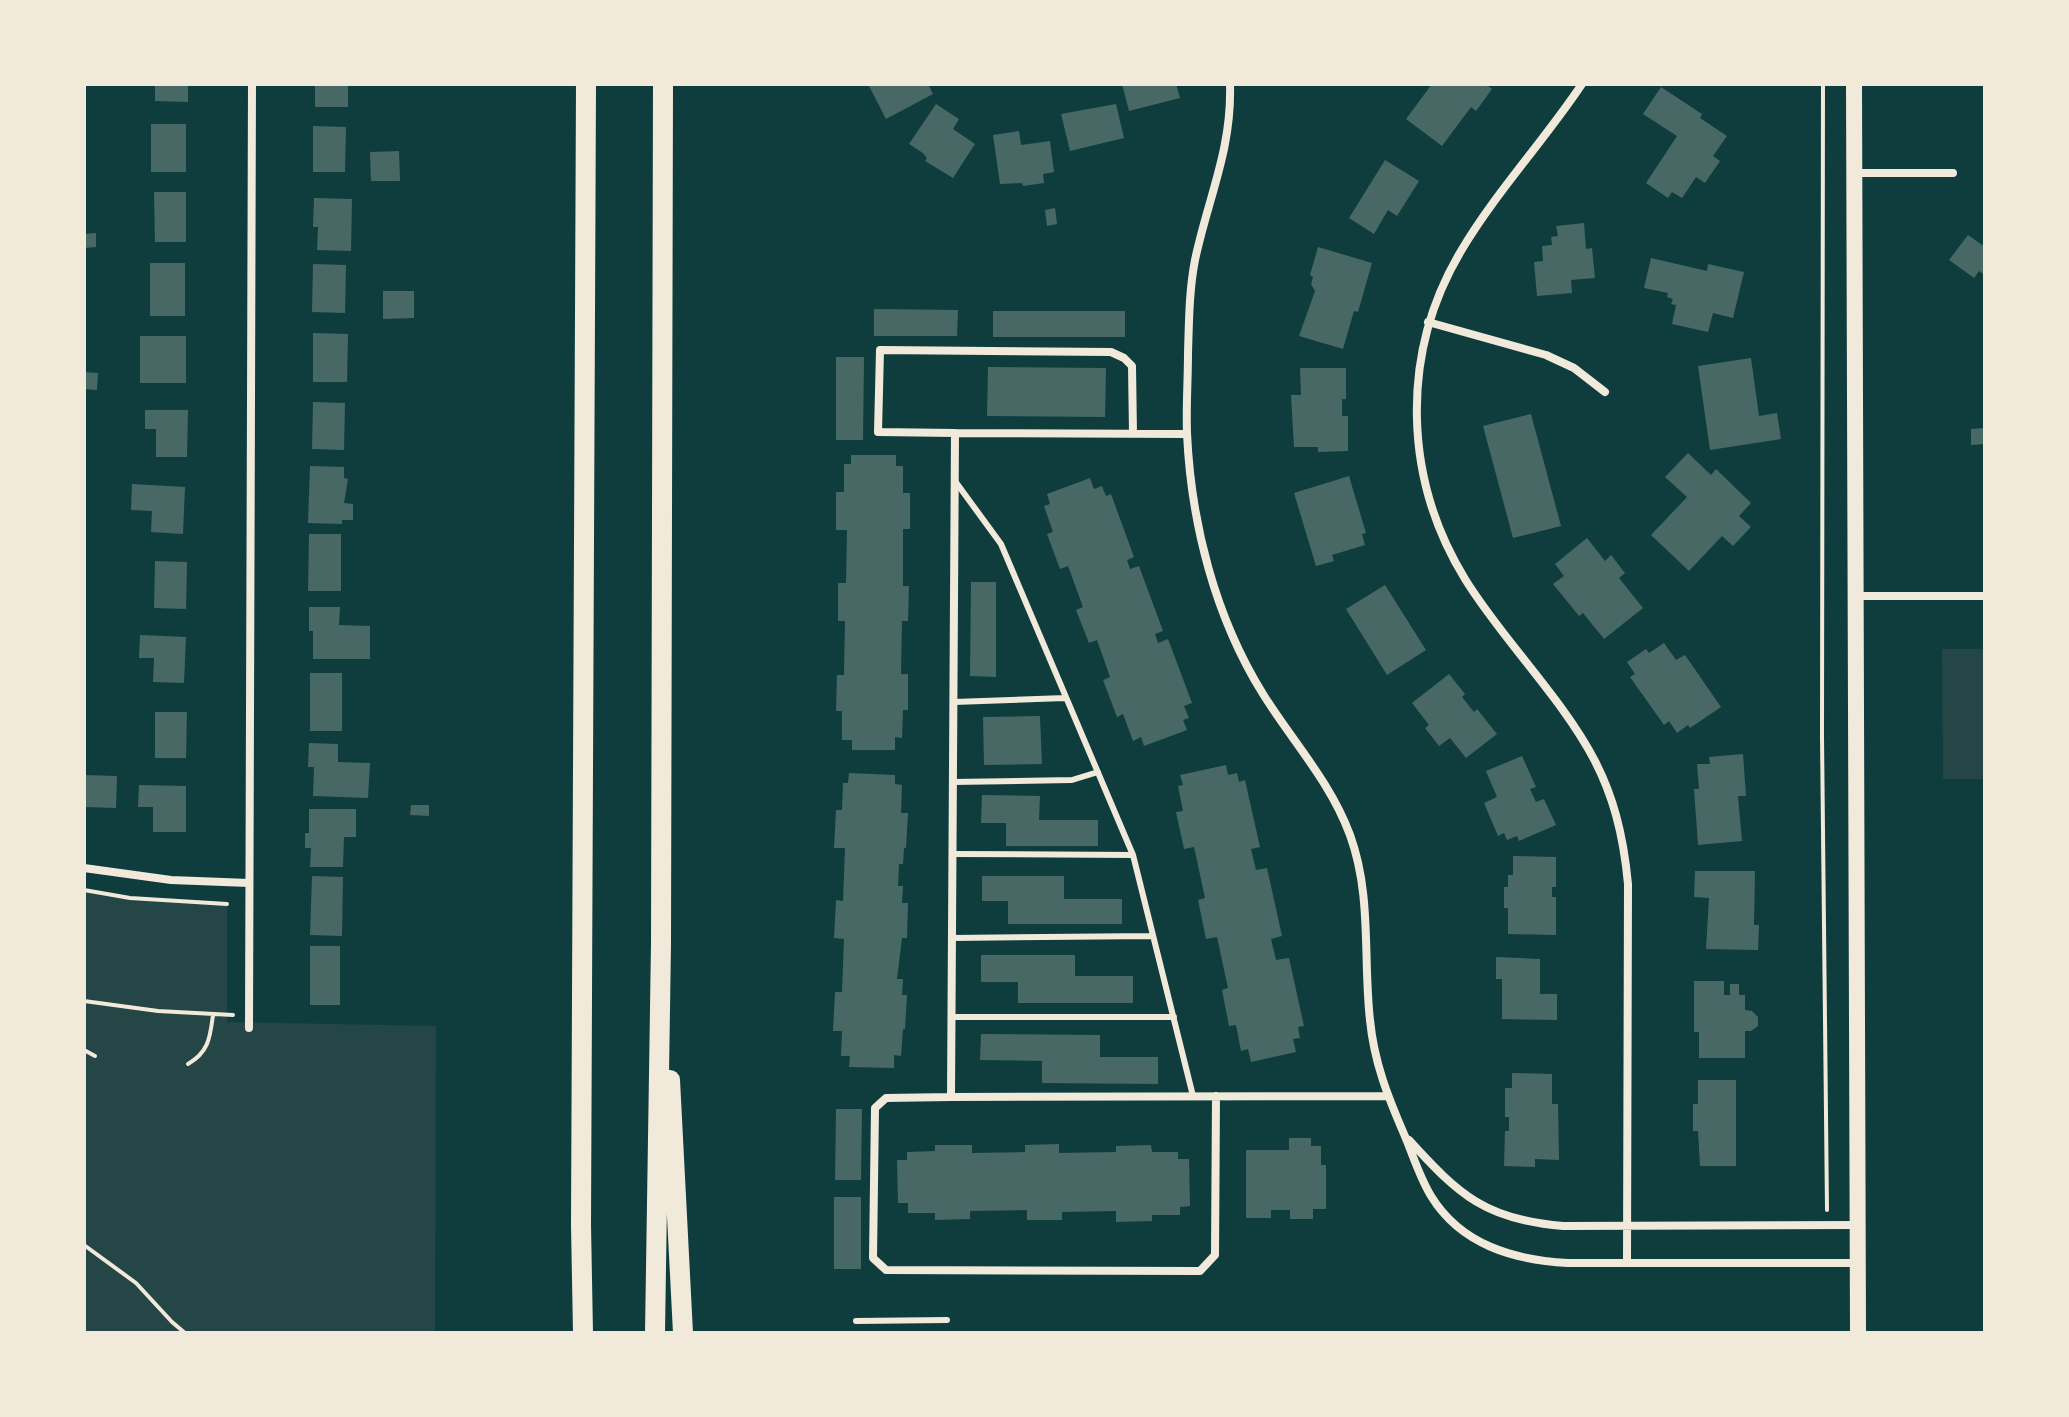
<svg xmlns="http://www.w3.org/2000/svg" width="2069" height="1417" font-family="'Space Grotesk',sans-serif">
  <rect width="100%" height="100%" fill="#0f3d3e"/>
  <!-- green -->
  <path fill="#244646" d="M 1942,649 L 1985,649 L 1985,779 L 1943,779 Z
    M 84,890 L 130,898 L 227,904 L 227,1022 L 436,1026 L 435,1333 L 84,1333 Z"/>
  <!-- building -->
  <path fill="#486865" d="M 155,84 L 188,84 L 188,102 L 155,101 Z
    M 315,84 L 348,84 L 348,107 L 315,107 Z
    M 868,84 L 928,84 L 933,94 L 886,119 Z
    M 1122,84 L 1176,84 L 1180,98 L 1129,111 Z
    M 1432,84 L 1485,84 L 1492,89 L 1476,111 L 1471,107 L 1442,146 L 1406,119 Z
    M 1661,87 L 1702,114 L 1700,118 L 1727,136 L 1713,156 L 1720,161 L 1705,183 L 1696,177 L 1682,198 L 1672,192 L 1668,198 L 1646,183 L 1677,136 L 1643,114 Z
    M 936,104 L 959,119 L 953,129 L 975,144 L 953,178 L 925,161 L 927,158 L 923,153 L 909,144 Z
    M 1116,104 L 1124,138 L 1070,151 L 1061,114 Z
    M 151,124 L 186,124 L 186,172 L 151,172 Z
    M 313,126 L 346,127 L 345,172 L 313,172 Z
    M 1019,131 L 1021,145 L 1050,141 L 1054,172 L 1043,174 L 1044,183 L 1023,186 L 1022,183 L 1000,184 L 993,135 Z
    M 399,151 L 400,181 L 371,181 L 370,152 Z
    M 1385,160 L 1419,181 L 1397,216 L 1388,210 L 1374,234 L 1349,218 Z
    M 154,192 L 186,192 L 186,242 L 155,242 Z
    M 314,198 L 352,199 L 351,251 L 317,250 L 318,227 L 313,227 Z
    M 1055,208 L 1057,224 L 1047,226 L 1045,210 Z
    M 1584,223 L 1586,249 L 1592,248 L 1595,278 L 1571,280 L 1572,293 L 1537,296 L 1534,262 L 1543,261 L 1542,246 L 1552,245 L 1551,237 L 1558,236 L 1556,226 Z
    M 96,233 L 96,247 L 84,248 L 84,234 Z
    M 1968,235 L 1985,247 L 1985,275 L 1979,271 L 1974,278 L 1949,260 Z
    M 1318,247 L 1372,263 L 1358,312 L 1354,311 L 1343,349 L 1299,336 L 1315,291 L 1311,284 L 1313,277 L 1310,275 Z
    M 1651,258 L 1707,271 L 1708,264 L 1744,272 L 1733,318 L 1713,313 L 1708,332 L 1672,324 L 1676,305 L 1671,304 L 1673,299 L 1667,297 L 1668,293 L 1644,288 Z
    M 150,263 L 185,263 L 185,316 L 150,316 Z
    M 313,264 L 346,265 L 345,313 L 312,312 Z
    M 383,291 L 414,291 L 414,318 L 383,319 Z
    M 874,309 L 958,310 L 957,336 L 874,336 Z
    M 993,311 L 1125,311 L 1125,337 L 993,337 Z
    M 313,333 L 348,334 L 347,382 L 313,382 Z
    M 140,336 L 186,336 L 186,383 L 140,383 Z
    M 836,357 L 864,357 L 863,440 L 836,440 Z
    M 1751,358 L 1759,416 L 1777,413 L 1781,439 L 1710,450 L 1698,366 Z
    M 988,367 L 1106,368 L 1105,417 L 987,416 Z
    M 1300,368 L 1346,368 L 1346,399 L 1342,399 L 1342,416 L 1348,416 L 1348,451 L 1318,452 L 1318,447 L 1294,447 L 1291,395 L 1301,395 Z
    M 84,372 L 98,373 L 97,390 L 84,389 Z
    M 313,402 L 345,403 L 344,450 L 312,449 Z
    M 145,410 L 188,410 L 187,457 L 156,457 L 156,429 L 145,429 Z
    M 1531,414 L 1561,526 L 1513,538 L 1483,426 Z
    M 1985,428 L 1985,444 L 1971,445 L 1971,429 Z
    M 1688,453 L 1711,475 L 1716,469 L 1751,503 L 1739,516 L 1751,527 L 1733,546 L 1722,536 L 1689,571 L 1651,535 L 1687,497 L 1665,477 Z
    M 851,455 L 896,455 L 896,466 L 903,466 L 903,493 L 910,493 L 910,529 L 903,529 L 903,586 L 909,586 L 908,621 L 902,621 L 901,674 L 908,674 L 908,710 L 903,710 L 902,738 L 895,737 L 895,750 L 852,750 L 852,740 L 842,740 L 842,711 L 836,711 L 837,675 L 844,675 L 845,621 L 838,621 L 838,583 L 846,583 L 847,530 L 836,530 L 836,492 L 844,492 L 844,464 L 851,464 Z
    M 310,466 L 344,467 L 344,478 L 348,479 L 344,503 L 353,504 L 353,520 L 342,520 L 342,524 L 308,523 Z
    M 1349,476 L 1366,533 L 1362,534 L 1365,545 L 1332,555 L 1334,561 L 1316,566 L 1294,493 Z
    M 1090,478 L 1094,489 L 1102,486 L 1106,496 L 1111,494 L 1134,557 L 1127,560 L 1130,569 L 1139,566 L 1163,631 L 1155,634 L 1158,643 L 1168,639 L 1192,703 L 1184,706 L 1189,718 L 1183,720 L 1187,730 L 1144,746 L 1141,737 L 1133,741 L 1123,714 L 1117,717 L 1103,680 L 1110,677 L 1097,640 L 1089,643 L 1076,610 L 1083,607 L 1068,566 L 1060,569 L 1047,534 L 1053,532 L 1044,506 L 1050,504 L 1047,494 Z
    M 132,484 L 185,487 L 183,534 L 151,532 L 152,511 L 131,510 Z
    M 309,534 L 341,534 L 341,591 L 308,591 Z
    M 1587,538 L 1605,561 L 1611,555 L 1625,573 L 1619,578 L 1643,608 L 1604,639 L 1583,613 L 1579,616 L 1553,584 L 1564,576 L 1555,564 Z
    M 155,561 L 187,562 L 186,609 L 154,608 Z
    M 971,582 L 996,582 L 996,677 L 970,676 Z
    M 1385,585 L 1426,650 L 1387,675 L 1346,609 Z
    M 309,607 L 340,607 L 339,625 L 370,626 L 370,659 L 313,659 L 313,631 L 309,631 Z
    M 140,635 L 186,637 L 184,683 L 153,682 L 154,658 L 139,658 Z
    M 1664,643 L 1676,660 L 1685,655 L 1721,707 L 1690,728 L 1688,725 L 1677,733 L 1669,721 L 1664,725 L 1630,677 L 1635,674 L 1627,662 L 1646,649 L 1649,653 Z
    M 310,673 L 342,673 L 342,731 L 310,731 Z
    M 1449,674 L 1465,694 L 1462,697 L 1474,712 L 1477,709 L 1497,734 L 1466,758 L 1450,738 L 1439,746 L 1425,728 L 1429,725 L 1412,703 Z
    M 155,712 L 187,712 L 186,758 L 155,758 Z
    M 1040,716 L 1042,764 L 984,765 L 983,717 Z
    M 309,743 L 338,744 L 338,762 L 370,763 L 368,798 L 313,796 L 314,767 L 308,767 Z
    M 1743,754 L 1746,796 L 1738,796 L 1742,841 L 1698,845 L 1694,789 L 1699,789 L 1697,764 L 1710,764 L 1709,757 Z
    M 1522,756 L 1536,787 L 1530,789 L 1536,802 L 1544,799 L 1556,825 L 1519,841 L 1517,836 L 1507,840 L 1504,833 L 1498,836 L 1484,803 L 1497,797 L 1486,771 Z
    M 1226,765 L 1228,775 L 1237,773 L 1239,782 L 1245,780 L 1260,847 L 1251,849 L 1256,870 L 1267,868 L 1282,936 L 1271,939 L 1276,960 L 1289,958 L 1304,1026 L 1298,1027 L 1300,1038 L 1293,1039 L 1296,1052 L 1251,1062 L 1248,1049 L 1241,1051 L 1236,1025 L 1229,1026 L 1222,990 L 1228,988 L 1217,937 L 1206,939 L 1198,900 L 1205,898 L 1194,847 L 1184,849 L 1176,812 L 1183,811 L 1178,786 L 1183,785 L 1180,775 Z
    M 849,773 L 895,775 L 895,784 L 902,785 L 901,813 L 908,813 L 906,848 L 904,848 L 903,864 L 899,864 L 898,886 L 903,886 L 902,903 L 908,903 L 907,938 L 902,938 L 897,979 L 903,979 L 902,995 L 907,995 L 905,1029 L 903,1029 L 901,1056 L 894,1055 L 894,1068 L 849,1067 L 850,1056 L 841,1056 L 842,1031 L 833,1031 L 835,992 L 842,992 L 844,939 L 834,938 L 836,900 L 843,901 L 845,848 L 834,848 L 836,810 L 842,810 L 843,783 L 848,783 Z
    M 84,775 L 117,776 L 116,808 L 84,807 Z
    M 139,785 L 186,786 L 186,832 L 153,832 L 153,807 L 138,807 Z
    M 982,795 L 1040,796 L 1039,820 L 1098,820 L 1098,846 L 1006,846 L 1006,823 L 981,823 Z
    M 411,805 L 429,805 L 429,816 L 410,815 Z
    M 309,809 L 356,809 L 356,837 L 344,837 L 343,867 L 310,867 L 311,848 L 305,848 L 305,833 L 309,833 Z
    M 1513,856 L 1556,857 L 1556,887 L 1552,887 L 1552,897 L 1556,897 L 1556,935 L 1508,934 L 1508,908 L 1504,908 L 1504,887 L 1508,887 L 1508,875 L 1513,875 Z
    M 1695,871 L 1755,871 L 1754,925 L 1759,925 L 1758,950 L 1706,949 L 1709,898 L 1694,897 Z
    M 312,876 L 343,877 L 342,936 L 310,935 Z
    M 982,876 L 1064,876 L 1064,899 L 1122,899 L 1122,924 L 1008,924 L 1008,901 L 982,901 Z
    M 310,946 L 340,946 L 340,1005 L 310,1005 Z
    M 981,955 L 1075,955 L 1075,976 L 1133,976 L 1133,1003 L 1018,1003 L 1018,982 L 981,982 Z
    M 1496,957 L 1540,959 L 1540,994 L 1557,994 L 1557,1020 L 1502,1019 L 1502,979 L 1496,979 Z
    M 1694,981 L 1724,981 L 1724,995 L 1730,995 L 1730,984 L 1739,984 L 1739,995 L 1745,995 L 1745,1010 L 1752,1011 L 1758,1017 L 1758,1026 L 1751,1031 L 1745,1031 L 1745,1058 L 1699,1058 L 1699,1032 L 1694,1032 Z
    M 981,1034 L 1100,1035 L 1100,1057 L 1158,1057 L 1158,1084 L 1042,1083 L 1042,1061 L 980,1060 Z
    M 1512,1073 L 1552,1074 L 1552,1104 L 1558,1104 L 1559,1160 L 1535,1159 L 1535,1167 L 1504,1166 L 1505,1131 L 1509,1131 L 1509,1117 L 1505,1117 L 1505,1088 L 1512,1088 Z
    M 1698,1080 L 1736,1080 L 1736,1166 L 1700,1166 L 1698,1131 L 1693,1131 L 1693,1104 L 1698,1104 Z
    M 836,1109 L 862,1109 L 861,1180 L 835,1180 Z
    M 1289,1138 L 1311,1138 L 1311,1146 L 1321,1146 L 1321,1165 L 1326,1165 L 1326,1209 L 1313,1209 L 1313,1219 L 1290,1219 L 1290,1210 L 1271,1210 L 1271,1218 L 1246,1218 L 1246,1150 L 1289,1150 Z
    M 1059,1144 L 1059,1153 L 1116,1152 L 1116,1146 L 1151,1145 L 1152,1152 L 1178,1152 L 1178,1159 L 1189,1159 L 1190,1206 L 1180,1207 L 1180,1215 L 1152,1215 L 1152,1221 L 1116,1222 L 1116,1211 L 1062,1212 L 1062,1220 L 1027,1220 L 1027,1210 L 970,1211 L 970,1219 L 935,1220 L 935,1213 L 908,1213 L 908,1203 L 898,1203 L 897,1160 L 907,1160 L 907,1152 L 935,1151 L 935,1145 L 972,1145 L 972,1153 L 1025,1152 L 1025,1145 Z
    M 834,1197 L 861,1197 L 861,1269 L 834,1269 Z"/>
  <g fill="none" stroke-linecap="round" stroke-linejoin="round">
    <!-- path -->
    <path stroke="#f1e9da" stroke-width="4" d="M 1823,84 L 1822,736 L 1827,1210
      M 84,890 L 130,898 L 227,904
      M 84,1001 L 158,1011 L 233,1015
      M 84,1050 L 95,1056
      M 188,1064 C 209,1052 210,1037 213,1015
      M 84,1245 L 136,1283 L 172,1322 L 185,1333"/>
    <!-- service -->
    <path stroke="#f1e9da" stroke-width="6" d="M 955,481 L 1001,544 L 1133,855
      M 954,702 L 1065,698
      M 953,782 L 1072,780 L 1098,772
      M 953,854 L 1133,855 L 1193,1096
      M 952,938 L 1153,936
      M 952,1017 L 1174,1017
      M 856,1321 L 947,1320"/>
    <!-- minor -->
    <path stroke="#f1e9da" stroke-width="8" d="M 1230,84 C 1232,150 1208,198 1195,260 C 1189,291 1189,322 1188,353 C 1188,380 1186,406 1187,433 C 1191,523 1215,617 1263,694 C 1292,741 1330,781 1350,835 C 1372,895 1363,958 1370,1020 C 1374,1062 1388,1097 1404,1134 C 1413,1155 1419,1176 1431,1196 C 1461,1245 1514,1260 1568,1263 L 1858,1263
      M 1582,84 C 1544,141 1496,192 1461,251 C 1400,353 1403,478 1465,579 C 1481,605 1500,629 1519,653 C 1583,734 1618,777 1628,884 L 1627,1263
      M 1854,173 L 1953,173
      M 1428,322 L 1546,355 L 1574,368 L 1605,392
      M 955,433 L 878,432 L 880,350 L 1111,352 L 1124,358 L 1132,366 L 1133,434
      M 1854,596 L 1985,596
      M 84,868 L 171,880 L 249,883
      M 249,1028 L 252,84
      M 1216,1096 L 1215,1255 L 1200,1271 L 886,1270 L 873,1258 L 875,1108 L 886,1098 L 951,1097 L 1386,1096
      M 951,1097 L 955,433 L 1187,434
      M 1409,1140 C 1459,1195 1486,1220 1563,1226 L 1858,1225"/>
    <!-- secondary -->
    <path stroke="#f1e9da" stroke-width="16" d="M 1854,84 L 1858,1333"/>
    <!-- motorway -->
    <path stroke="#f1e9da" stroke-width="20" d="M 670,1080 L 683,1333
      M 583,1333 L 581,1225 L 586,84
      M 655,1333 L 661,944 L 663,84"/>
  </g>
  <!-- border -->
  <rect width="2069" height="1417" fill="none" stroke="#f1e9da" stroke-width="172"/>
</svg>
